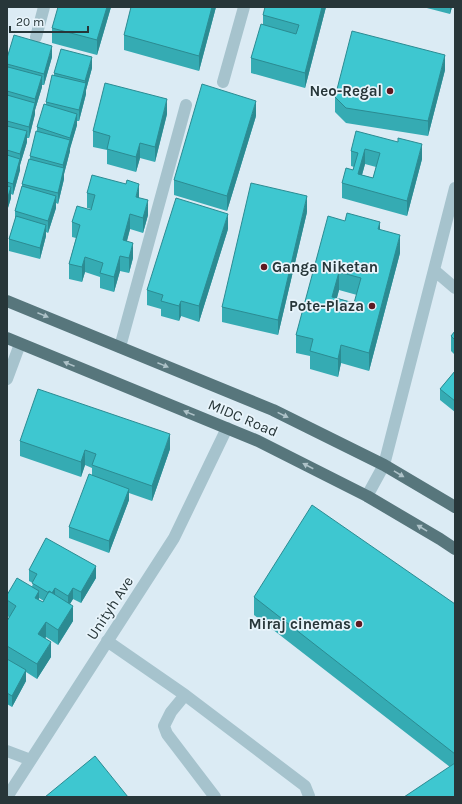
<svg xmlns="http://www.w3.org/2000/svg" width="462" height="804" font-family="Karla,sans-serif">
  <rect width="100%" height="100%" fill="#dbebf4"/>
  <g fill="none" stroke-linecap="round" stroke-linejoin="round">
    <!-- minor -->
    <path stroke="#a6c3cd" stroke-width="12" d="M 36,37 L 44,7
      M 223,82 L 244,7
      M 434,270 L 455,288
      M 120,347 L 186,105
      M 7,379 L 20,344
      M 367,496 L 384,465 L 455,188
      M 107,641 L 185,695 L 305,786 L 309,796 L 309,797
      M 185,695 L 171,712 L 164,726 L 167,734 L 215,797
      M 7,751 L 31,760
      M 7,797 L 174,538 L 227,428"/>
    <!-- major -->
    <path stroke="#57767c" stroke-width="12" d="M 7,301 L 273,410 L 384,465 L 455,507
      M 7,338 L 258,441 L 367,496 L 440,539 L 455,549"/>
  </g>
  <!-- wall -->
  <path fill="#35abb3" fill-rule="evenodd" d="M 111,7 L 97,55 L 52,43 L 52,28 Z
    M 216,7 L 199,71 L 124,50 L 124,35 Z
    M 326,7 L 305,88 L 251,73 L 251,58 L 263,25 L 263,15 Z
    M 423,7 L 452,7 L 450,14 Z
    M 52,57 L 44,85 L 42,85 L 42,87 L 35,110 L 35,114 L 29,138 L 27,138 L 27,142 L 20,165 L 20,170 L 13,195 L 11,194 L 11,198 L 7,211 L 7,58 Z
    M 92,68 L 86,90 L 86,94 L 79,121 L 77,121 L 77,125 L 70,148 L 70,151 L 64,174 L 64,179 L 58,204 L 56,203 L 56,208 L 48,233 L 46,232 L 46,236 L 40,259 L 9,251 L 9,239 L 15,220 L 15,211 L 22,187 L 22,184 L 30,160 L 30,156 L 37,131 L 37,127 L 46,104 L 46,102 L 54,76 L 54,73 Z
    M 445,70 L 428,136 L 346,123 L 335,112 L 335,97 Z
    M 167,114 L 155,162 L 140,158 L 136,172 L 107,164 L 107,150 L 93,147 L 93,131 Z
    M 256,116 L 227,211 L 174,195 L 174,180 Z
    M 398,142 L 422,159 L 407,216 L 342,198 L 342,183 L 353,170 L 354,167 L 351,166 L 351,151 ZM 365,164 L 376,167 L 373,178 L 362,175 Z
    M 87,193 L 139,198 L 148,215 L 143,233 L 130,229 L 127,241 L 133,258 L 129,273 L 120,271 L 114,292 L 100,288 L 100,277 L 85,272 L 82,282 L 69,279 L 69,264 L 76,238 L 72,237 L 72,222 L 91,210 L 91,209 L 87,208 Z
    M 307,212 L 278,335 L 222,322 L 222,307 Z
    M 345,221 L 380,230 L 400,253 L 369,371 L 341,363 L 338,377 L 310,369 L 310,356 L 296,353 L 296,335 ZM 339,290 L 357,295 L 354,303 L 337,298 Z
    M 228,229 L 199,322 L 181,316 L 179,321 L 161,316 L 161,309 L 147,305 L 147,290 Z
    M 455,331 L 455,355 L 451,351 L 451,336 Z
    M 455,371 L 455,412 L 440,400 L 440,389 Z
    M 20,441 L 170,449 L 152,501 L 129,493 L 129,500 L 109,553 L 69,538 L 69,527 L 92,476 L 92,468 L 85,465 L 81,477 L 20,456 Z
    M 29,570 L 96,578 L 81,603 L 73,599 L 70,604 L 73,621 L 58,645 L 46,637 L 45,638 L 51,657 L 37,679 L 26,672 L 26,681 L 12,707 L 7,704 L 7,621 L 9,617 L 7,616 L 7,595 L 32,587 L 33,583 L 29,581 ZM 39,598 L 44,601 L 43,602 L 39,600 Z
    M 254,597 L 455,604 L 455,797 L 450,767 L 254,615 Z"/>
  <!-- shaded-wall -->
  <path fill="#2b8b92" d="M 107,7 L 111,7 L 97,55 L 97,40 Z
    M 212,7 L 216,7 L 199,71 L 199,56 Z
    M 322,7 L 326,7 L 305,88 L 305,73 Z
    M 450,7 L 452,7 L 450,14 Z
    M 52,46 L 52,57 L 44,85 L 44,74 Z
    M 445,55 L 445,70 L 428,136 L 428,121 Z
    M 92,57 L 92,68 L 86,90 L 86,94 L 79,121 L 79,110 L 85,86 L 85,81 Z
    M 42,76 L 42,87 L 35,110 L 35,99 Z
    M 167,99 L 167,114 L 155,162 L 155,147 Z
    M 256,101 L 256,116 L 227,211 L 227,196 Z
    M 35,103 L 35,114 L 29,138 L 29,127 Z
    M 77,114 L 77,125 L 70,149 L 70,138 Z
    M 27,131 L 27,142 L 20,165 L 20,154 Z
    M 70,140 L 70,151 L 64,174 L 64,179 L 58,204 L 58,193 L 63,170 L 63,165 Z
    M 140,143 L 140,158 L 136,172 L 136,157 Z
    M 422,144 L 422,159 L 407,216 L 407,201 Z
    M 365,149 L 365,164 L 358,189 L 358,174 Z
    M 20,159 L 20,170 L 13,195 L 13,184 Z
    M 139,184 L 139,199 L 136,197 Z
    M 11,187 L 11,198 L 7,211 L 7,200 Z
    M 56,196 L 56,208 L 48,233 L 48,221 Z
    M 307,196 L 307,212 L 278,335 L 278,320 Z
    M 148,200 L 148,215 L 143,233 L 143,218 Z
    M 130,214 L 130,229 L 123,255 L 123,240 Z
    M 228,214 L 228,229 L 199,322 L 199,306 Z
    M 380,222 L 380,239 L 378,229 Z
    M 46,225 L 46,236 L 40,259 L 40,248 Z
    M 400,235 L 400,253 L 369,371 L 369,353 Z
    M 133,243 L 133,258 L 129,273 L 129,258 Z
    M 120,256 L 120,271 L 114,292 L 114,277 Z
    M 85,257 L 85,272 L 82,282 L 82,267 Z
    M 339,272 L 339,290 L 332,315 L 332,297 Z
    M 181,301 L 181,316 L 179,321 L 179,306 Z
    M 341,345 L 341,363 L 338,377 L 338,359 Z
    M 170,434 L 170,449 L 152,501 L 152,486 Z
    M 85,450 L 85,465 L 81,477 L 81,462 Z
    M 129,489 L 129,500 L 109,553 L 109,541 Z
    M 96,566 L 96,578 L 81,603 L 81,592 Z
    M 55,588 L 55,599 L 51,594 Z
    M 73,588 L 73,599 L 68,607 L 68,596 Z
    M 39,591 L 39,606 L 35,598 Z
    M 73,606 L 73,621 L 58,645 L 58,630 Z
    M 46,622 L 46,637 L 38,649 L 38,634 Z
    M 51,642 L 51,657 L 37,679 L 37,664 Z
    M 26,670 L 26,681 L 12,707 L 12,696 Z"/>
  <!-- building -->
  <path fill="#3ec7d0" stroke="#2b8b92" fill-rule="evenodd" d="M 58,7 L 107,7 L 97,40 L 52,28 Z
    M 131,7 L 212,7 L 199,56 L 124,35 Z
    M 265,7 L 322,7 L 305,73 L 251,58 L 261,24 L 296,34 L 299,25 L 263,15 Z
    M 352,31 L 445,55 L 428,121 L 346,108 L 335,97 Z
    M 14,35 L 52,46 L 44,74 L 7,64 L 7,58 Z
    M 61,49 L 92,57 L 85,81 L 54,73 Z
    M 8,67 L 42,76 L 35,99 L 7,91 L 7,70 Z
    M 52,75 L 86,83 L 79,110 L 46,102 Z
    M 105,83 L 167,99 L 155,147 L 140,143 L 136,157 L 107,149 L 110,136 L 93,131 Z
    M 202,84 L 256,101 L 227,196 L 174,180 Z
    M 7,95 L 35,103 L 29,127 L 7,121 Z
    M 44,104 L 77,114 L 70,138 L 37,127 Z
    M 7,126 L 27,131 L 20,154 L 7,150 Z
    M 36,131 L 70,140 L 63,165 L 30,156 Z
    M 356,131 L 398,142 L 398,138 L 422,144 L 407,201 L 342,183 L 346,168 L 353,170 L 358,153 L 351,151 ZM 365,149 L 380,153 L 373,178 L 358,174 Z
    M 7,155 L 20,159 L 13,184 L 7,182 Z
    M 29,159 L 64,168 L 58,193 L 22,184 Z
    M 92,175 L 126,184 L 127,180 L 139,184 L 136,197 L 148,200 L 143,218 L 130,214 L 123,240 L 133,243 L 129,258 L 120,256 L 114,277 L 100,273 L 103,263 L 85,257 L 82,267 L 69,264 L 80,225 L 72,222 L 77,206 L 91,210 L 95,195 L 87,193 Z
    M 251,183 L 307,196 L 278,320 L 222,307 Z
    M 7,186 L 11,187 L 7,200 Z
    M 22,186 L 56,196 L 48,221 L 15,211 Z
    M 176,198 L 228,214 L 199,306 L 181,301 L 179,306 L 161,301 L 163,295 L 147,290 Z
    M 347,213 L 380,222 L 378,229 L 400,235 L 369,353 L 341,345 L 338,359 L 310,351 L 313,339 L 296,335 L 328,216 L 345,221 ZM 339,272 L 361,278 L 354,303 L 332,297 Z
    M 16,216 L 46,225 L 40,248 L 9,239 Z
    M 455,331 L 455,340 L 451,336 Z
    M 455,371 L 455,401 L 440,389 Z
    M 38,389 L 170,434 L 152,486 L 92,465 L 96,454 L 85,450 L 81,462 L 20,441 Z
    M 89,474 L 129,489 L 109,541 L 69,527 Z
    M 312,505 L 455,604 L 455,754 L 254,597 Z
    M 46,538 L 96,566 L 81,592 L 73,588 L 68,596 L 55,588 L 52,593 L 49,591 L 49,593 L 32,583 L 37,574 L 29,570 Z
    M 17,578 L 39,591 L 35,598 L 43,602 L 49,591 L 73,606 L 58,630 L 46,622 L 38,634 L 51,642 L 37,664 L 7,646 L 7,621 L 16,606 L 7,600 L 7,595 Z
    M 7,659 L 26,670 L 12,696 L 7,693 Z
    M 95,756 L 128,797 L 45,797 Z
    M 455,763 L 455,797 L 404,797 Z"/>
  <!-- one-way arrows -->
  <defs><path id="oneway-solid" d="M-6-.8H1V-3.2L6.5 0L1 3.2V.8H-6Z"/></defs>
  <g fill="#aec2c8">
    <use href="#oneway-solid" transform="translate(43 315) rotate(22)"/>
    <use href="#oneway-solid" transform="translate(69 364) rotate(-158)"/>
    <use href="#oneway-solid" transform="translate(163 365) rotate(22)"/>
    <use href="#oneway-solid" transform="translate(189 413) rotate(-158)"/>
    <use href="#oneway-solid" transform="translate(283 415) rotate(26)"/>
    <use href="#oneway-solid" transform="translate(308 466) rotate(-153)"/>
    <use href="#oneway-solid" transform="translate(399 474) rotate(31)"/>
    <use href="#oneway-solid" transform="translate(422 528) rotate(-149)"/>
  </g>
  <!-- markers -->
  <g fill="#5e1922" stroke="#e8f4fb" stroke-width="1.5">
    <circle cx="390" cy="91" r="4"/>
    <circle cx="264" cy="267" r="4"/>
    <circle cx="372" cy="306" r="4"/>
    <circle cx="359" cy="624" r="4"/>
  </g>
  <g text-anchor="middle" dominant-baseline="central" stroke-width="3.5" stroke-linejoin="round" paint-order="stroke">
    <!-- poi labels -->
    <g font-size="15" font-weight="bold" fill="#273639" stroke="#e8f4fb" text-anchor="end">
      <text x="382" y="91">Neo-Regal</text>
      <text x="272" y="267" text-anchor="start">Ganga Niketan</text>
      <text x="364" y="306">Pote-Plaza</text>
      <text x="351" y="624">Miraj cinemas</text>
    </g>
    <!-- street labels -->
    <g font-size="15" fill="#273639" stroke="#e8f4fb">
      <text transform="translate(243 418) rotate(23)">MIDC Road</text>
      <text transform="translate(110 608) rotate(-57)">Unityh Ave</text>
    </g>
  </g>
  <!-- border -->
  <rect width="462" height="804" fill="none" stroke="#273639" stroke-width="16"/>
  <!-- scale -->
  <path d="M10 26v6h78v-6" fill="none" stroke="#273639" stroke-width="2"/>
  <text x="16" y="26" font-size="12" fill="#273639" stroke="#e8f4fb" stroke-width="3" paint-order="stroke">20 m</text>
</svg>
